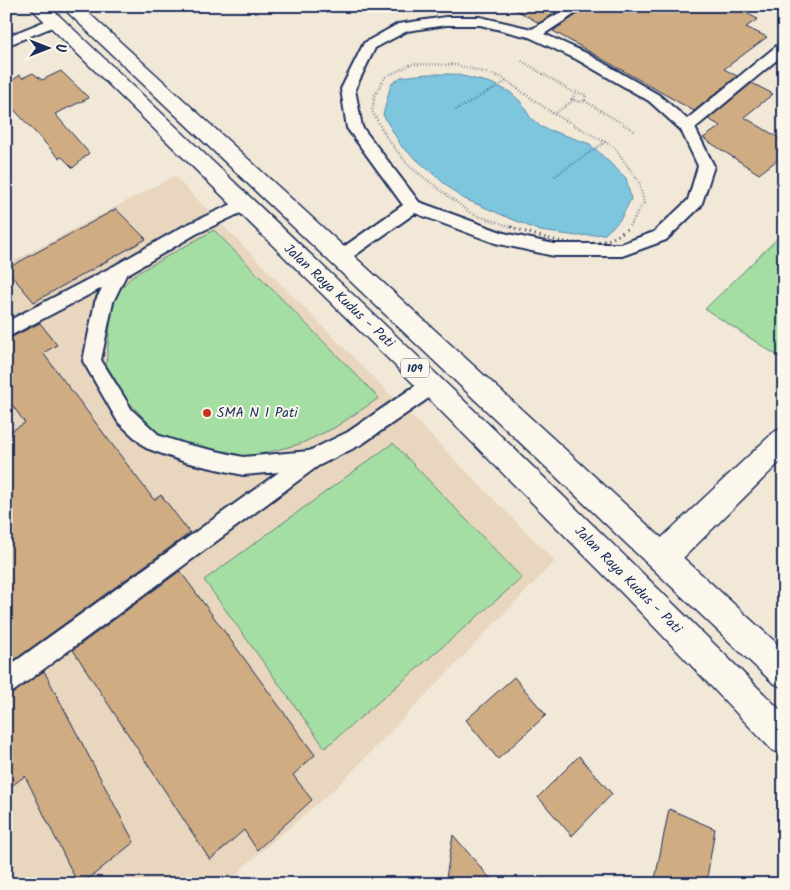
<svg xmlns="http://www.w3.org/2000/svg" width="790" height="890" font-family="Kalam,sans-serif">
  <rect width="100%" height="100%" fill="#f2e8d7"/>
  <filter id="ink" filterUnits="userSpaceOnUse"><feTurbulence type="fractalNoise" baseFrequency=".02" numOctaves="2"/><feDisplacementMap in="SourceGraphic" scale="10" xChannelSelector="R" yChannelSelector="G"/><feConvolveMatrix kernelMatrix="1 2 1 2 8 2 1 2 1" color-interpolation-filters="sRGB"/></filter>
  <g filter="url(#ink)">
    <!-- built -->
    <path fill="#e8d6be" d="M 174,176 L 555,561 L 339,785 L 244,866 L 231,884 L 6,884 L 6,265 Z"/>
    <!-- green -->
    <path fill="#a5dea2" stroke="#608680" d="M 214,230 L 379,398 L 334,428 L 300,444 L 249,457 L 205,450 L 161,437 L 128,401 L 106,364 L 113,298 L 132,276 Z
      M 784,232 L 784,360 L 705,309 Z
      M 393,443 L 522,578 L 325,748 L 204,580 Z"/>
    <!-- water -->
    <path fill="#7dc6dd" stroke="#568aaa" d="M 427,74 L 454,74 L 491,83 L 510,92 L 521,102 L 530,117 L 541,127 L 590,144 L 626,178 L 631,199 L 620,220 L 605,234 L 577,236 L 540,231 L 460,197 L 402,147 L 383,115 L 391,84 L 401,77 Z"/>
    <!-- building -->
    <path fill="#d0ac82" stroke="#1b2f5e" d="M 509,6 L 567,6 L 539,23 Z
      M 589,6 L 732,6 L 758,19 L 746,27 L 767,37 L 724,69 L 737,76 L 694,111 L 553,31 Z
      M 61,71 L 89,98 L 55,114 L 89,153 L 73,168 L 62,157 L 59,158 L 6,101 L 6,85 L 20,75 L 22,78 L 33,73 L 42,80 Z
      M 752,83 L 773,94 L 744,117 L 784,141 L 784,155 L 759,174 L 703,138 L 721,126 L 708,119 Z
      M 116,209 L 146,239 L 34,302 L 6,269 Z
      M 40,323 L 57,345 L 43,353 L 154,500 L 161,495 L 190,533 L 6,666 L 6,434 L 25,423 L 6,396 L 6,340 Z
      M 180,571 L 315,755 L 293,775 L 312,800 L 257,850 L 244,830 L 210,860 L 73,650 Z
      M 44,671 L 134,842 L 82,884 L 78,884 L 25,776 L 6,790 L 6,697 Z
      M 514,677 L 546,715 L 498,759 L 466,720 Z
      M 579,756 L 612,794 L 572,836 L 538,797 Z
      M 669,809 L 715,829 L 706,884 L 654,884 Z
      M 453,835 L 495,884 L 445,884 Z"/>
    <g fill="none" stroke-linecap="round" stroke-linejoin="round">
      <!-- service casing -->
      <g stroke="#1b2f5e" stroke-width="4">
        <path id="service" d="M 571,6 L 587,6 L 544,34 L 586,53 L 659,95 L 687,119 L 779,44 L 784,43 L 784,54 L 695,128 L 714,166 L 701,206 L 666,240 L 622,256 L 554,256 L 495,243 L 415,213 L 347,261 L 341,263 L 335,261 L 332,257 L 335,253 L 403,205 L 347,128 L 341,89 L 364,43 L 398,24 L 446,17 L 480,17 L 532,29 ZM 446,25 L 480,25 L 529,37 L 576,59 L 649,101 L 681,130 L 698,166 L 688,200 L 654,232 L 621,244 L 554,244 L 504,233 L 419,202 L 362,127 L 355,89 L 375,48 L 407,31 Z
          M 55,17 L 62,21 L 60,24 L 6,46 L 6,37 Z
          M 243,199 L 249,201 L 251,205 L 249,209 L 196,234 L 126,275 L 113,302 L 101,360 L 132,410 L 160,436 L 185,444 L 243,457 L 309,451 L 348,432 L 425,379 L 432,377 L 439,379 L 442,385 L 439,391 L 362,444 L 318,466 L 14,691 L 6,695 L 6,668 L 279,472 L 243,475 L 185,462 L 146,448 L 118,422 L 83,361 L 95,302 L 102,288 L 6,338 L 6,322 L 114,266 L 184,226 Z"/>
      </g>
      <!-- minor casing -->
      <g stroke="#1b2f5e" stroke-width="3">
        <path id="minor" d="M 784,428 L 784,458 L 674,567 L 663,571 L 652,567 L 648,557 L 652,547 L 774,432 Z"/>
      </g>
      <!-- primary casing -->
      <g stroke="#1b2f5e" stroke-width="3">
        <path id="primary" d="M 29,6 L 49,6 C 295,241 544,472 784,714 L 784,755 L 772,750 L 623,594 L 423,393 Z
          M 61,6 L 81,6 L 784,650 L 784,688 L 773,683 Z"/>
      </g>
      <!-- path-far1 -->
      <path stroke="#1b2f5e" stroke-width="2.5" stroke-dasharray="0.5 2.5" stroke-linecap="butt" d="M 522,61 L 574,93
        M 576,92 L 586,95 L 585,101 L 579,102 L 572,99 Z
        M 585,101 L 636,132
        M 456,110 L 507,81
        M 554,114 L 574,100
        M 555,176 L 605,142
        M 515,228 L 472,214 L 409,166 L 387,138 L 372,111 L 375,95 L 385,77 L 412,64 L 457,65 L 501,77 L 554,114 L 614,147 L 639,182 L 644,203 L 628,228"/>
      <!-- path -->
      <path stroke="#1b2f5e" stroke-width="3" stroke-dasharray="1 4" stroke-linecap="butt" d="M 511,227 C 546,239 598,257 629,227"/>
      <!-- service -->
      <use href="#service" fill="#fbf7ec" fill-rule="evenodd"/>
      <!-- minor -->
      <use href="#minor" fill="#fbf7ec" fill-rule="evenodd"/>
      <!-- primary -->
      <use href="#primary" fill="#fbf7ec" fill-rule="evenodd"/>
    </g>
  </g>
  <!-- markers -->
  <circle fill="#c8321e" stroke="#fbf7ec" stroke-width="2" cx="207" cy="413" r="5"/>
  <g text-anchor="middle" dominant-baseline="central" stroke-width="4" stroke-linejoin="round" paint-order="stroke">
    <!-- shield labels -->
    <rect fill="#fbf7ec" stroke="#5e6b89" stroke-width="1" x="401" y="358.5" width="28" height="19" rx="4"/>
    <g font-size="12" font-weight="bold" fill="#1b2f5e">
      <text x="415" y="368">109</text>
    </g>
    <!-- street labels -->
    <g font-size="14" fill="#1b2f5e" stroke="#fbf7ec">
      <text transform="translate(339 296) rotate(43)">Jalan Raya Kudus - Pati</text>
      <text transform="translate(628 580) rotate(45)">Jalan Raya Kudus - Pati</text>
    </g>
    <!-- poi labels -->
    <g font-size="14" fill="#1b2f5e" stroke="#fbf7ec" text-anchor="start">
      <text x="217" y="413">SMA N 1 Pati</text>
    </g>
  </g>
  <!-- margin -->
  <rect width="790" height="890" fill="none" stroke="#fbf7ec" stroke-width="25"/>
  <rect x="12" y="12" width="765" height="865" fill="none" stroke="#1b2f5e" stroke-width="2" filter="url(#ink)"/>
  <!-- north arrow -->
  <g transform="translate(48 48) rotate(90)" stroke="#fbf7ec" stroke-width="4" paint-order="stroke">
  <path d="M0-4L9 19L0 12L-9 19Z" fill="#1b2f5e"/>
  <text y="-8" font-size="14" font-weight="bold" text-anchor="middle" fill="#1b2f5e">U</text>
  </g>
</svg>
